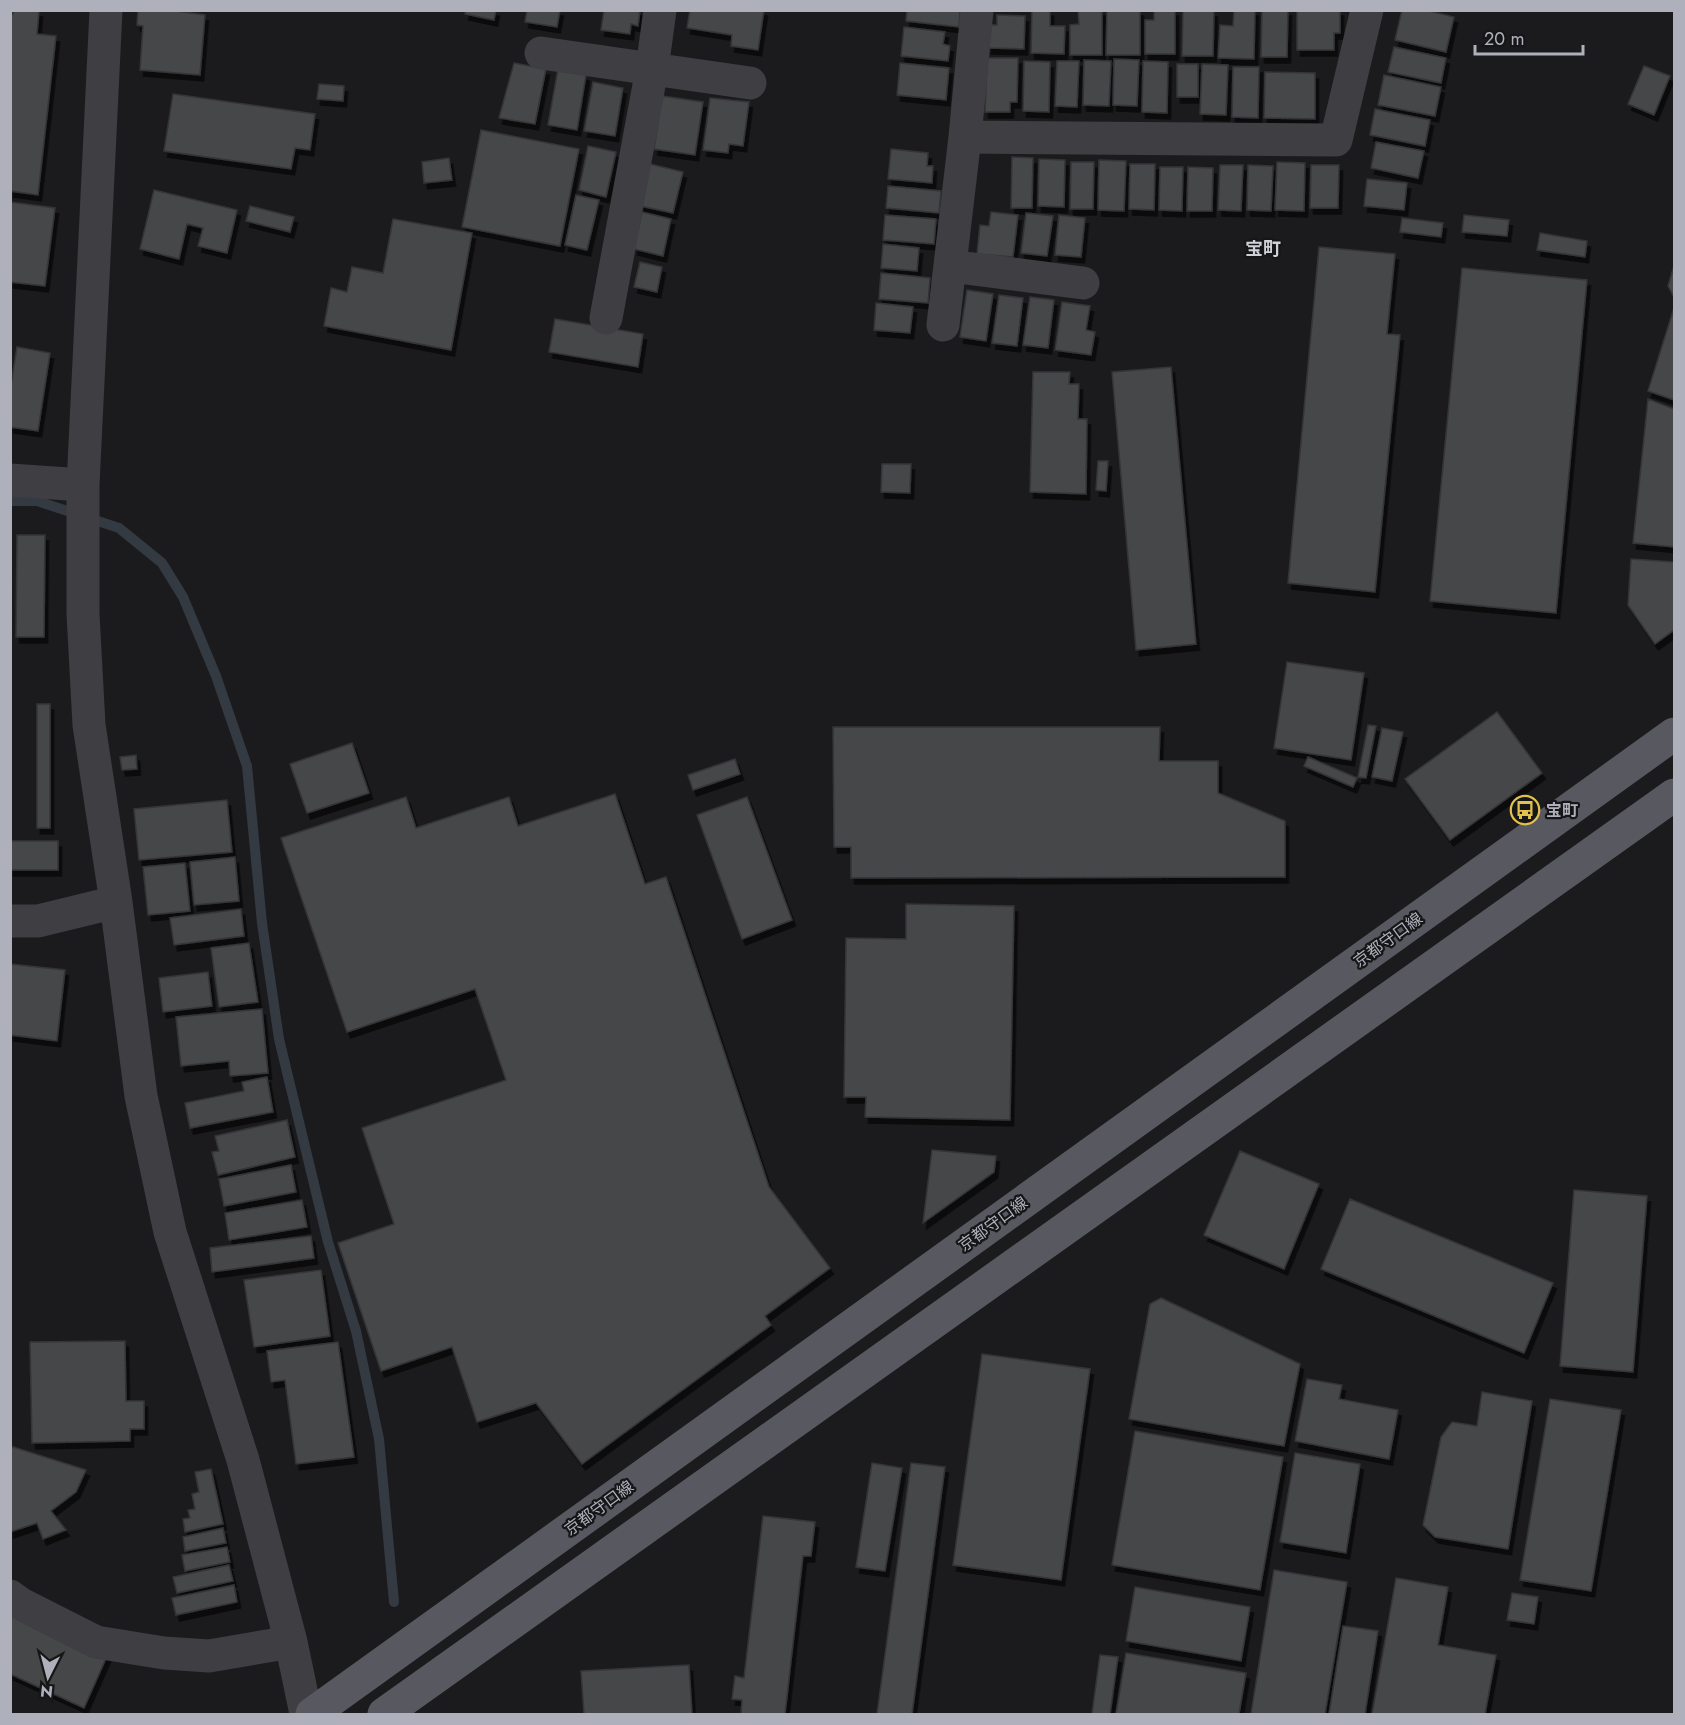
<svg xmlns="http://www.w3.org/2000/svg" width="1685" height="1725" font-family="Jost,'Noto Sans JP',sans-serif">
  <defs>
    <filter id="shadow"><feDropShadow dx="3.5" dy="6" stdDeviation="0" flood-color="#0009"/></filter>
  </defs>
  <rect width="100%" height="100%" fill="#1b1b1d"/>
  <g fill="none" stroke-linecap="round" stroke-linejoin="round">
    <!-- stream -->
    <path stroke="#333a42" stroke-width="10" d="M 10,501 L 37,501 L 119,528 L 162,563 L 183,597 L 216,676 L 247,766 L 262,923 L 279,1039 L 328,1242 L 356,1331 L 379,1439 L 394,1602"/>
  </g>
  <!-- building -->
  <path fill="#454649" stroke="#353538" stroke-width="1.5" filter="url(#shadow)" d="M 13,10 L 39,11 L 37,34 L 56,36 L 38,195 L 10,191 L 10,14 L 13,14 Z
    M 138,10 L 169,10 L 205,15 L 200,75 L 140,70 L 143,26 L 137,25 Z
    M 466,10 L 496,10 L 494,20 L 465,14 Z
    M 527,10 L 560,10 L 557,27 L 525,22 Z
    M 604,10 L 640,10 L 638,26 L 631,24 L 630,34 L 601,30 Z
    M 690,10 L 764,10 L 758,50 L 731,46 L 732,35 L 687,28 Z
    M 907,10 L 960,10 L 959,27 L 906,21 Z
    M 1032,10 L 1050,10 L 1050,26 L 1065,26 L 1064,54 L 1031,53 Z
    M 1078,10 L 1102,10 L 1102,55 L 1070,55 L 1070,25 L 1079,24 Z
    M 1107,10 L 1140,10 L 1140,55 L 1106,55 Z
    M 1154,10 L 1175,10 L 1175,54 L 1145,54 L 1145,20 L 1154,20 Z
    M 1234,10 L 1255,10 L 1254,59 L 1218,58 L 1220,25 L 1233,26 Z
    M 1262,10 L 1288,10 L 1287,57 L 1261,57 Z
    M 1297,10 L 1340,10 L 1340,33 L 1334,33 L 1334,50 L 1297,50 Z
    M 1402,10 L 1425,10 L 1454,17 L 1446,52 L 1395,40 Z
    M 1183,11 L 1214,11 L 1213,56 L 1182,56 Z
    M 997,15 L 1025,16 L 1024,49 L 988,48 L 989,25 L 997,25 Z
    M 904,27 L 945,32 L 943,44 L 950,46 L 948,61 L 901,56 Z
    M 1394,47 L 1446,58 L 1441,83 L 1388,72 Z
    M 987,58 L 1018,58 L 1017,102 L 1010,102 L 1010,112 L 985,112 Z
    M 1114,59 L 1139,60 L 1137,106 L 1113,105 Z
    M 1084,60 L 1111,61 L 1109,106 L 1083,105 Z
    M 1024,61 L 1050,62 L 1049,112 L 1023,111 Z
    M 1057,61 L 1079,61 L 1077,107 L 1055,106 Z
    M 1143,61 L 1168,62 L 1167,113 L 1142,112 Z
    M 514,63 L 546,69 L 535,124 L 499,118 Z
    M 900,63 L 949,68 L 946,100 L 897,95 Z
    M 1177,64 L 1198,64 L 1198,97 L 1177,97 Z
    M 1202,64 L 1228,65 L 1226,115 L 1200,114 Z
    M 1644,66 L 1670,76 L 1654,115 L 1628,104 Z
    M 1233,67 L 1259,67 L 1258,118 L 1232,117 Z
    M 558,69 L 586,75 L 577,130 L 548,125 Z
    M 1265,72 L 1315,73 L 1315,119 L 1264,118 Z
    M 1384,75 L 1441,87 L 1435,116 L 1378,105 Z
    M 593,82 L 623,88 L 615,136 L 584,131 Z
    M 319,84 L 344,86 L 343,101 L 317,99 Z
    M 173,94 L 315,114 L 310,150 L 295,148 L 291,169 L 164,151 Z
    M 662,96 L 703,102 L 695,155 L 654,149 Z
    M 710,98 L 749,102 L 743,146 L 729,144 L 728,153 L 703,150 Z
    M 1375,109 L 1430,120 L 1425,146 L 1370,135 Z
    M 481,130 L 579,149 L 560,246 L 462,227 Z
    M 1376,142 L 1424,151 L 1418,178 L 1371,168 Z
    M 588,146 L 616,152 L 606,197 L 579,190 Z
    M 891,149 L 928,153 L 927,166 L 933,166 L 932,183 L 888,179 Z
    M 1012,157 L 1033,158 L 1032,208 L 1011,208 Z
    M 449,158 L 452,180 L 424,183 L 422,162 Z
    M 1039,159 L 1065,160 L 1064,207 L 1038,206 Z
    M 1099,160 L 1126,161 L 1124,211 L 1098,210 Z
    M 1071,162 L 1094,162 L 1093,209 L 1070,209 Z
    M 1277,162 L 1305,163 L 1304,211 L 1275,210 Z
    M 650,164 L 683,172 L 673,213 L 640,206 Z
    M 1130,164 L 1155,164 L 1154,210 L 1129,209 Z
    M 1220,165 L 1243,165 L 1241,211 L 1218,210 Z
    M 1248,165 L 1273,166 L 1271,211 L 1247,210 Z
    M 1311,165 L 1339,165 L 1338,208 L 1310,208 Z
    M 1160,167 L 1183,167 L 1182,211 L 1159,210 Z
    M 1188,167 L 1213,168 L 1212,211 L 1187,211 Z
    M 1367,179 L 1407,183 L 1404,210 L 1364,206 Z
    M 888,186 L 941,191 L 939,213 L 886,208 Z
    M 154,190 L 237,210 L 227,253 L 198,246 L 203,228 L 187,224 L 179,259 L 140,249 Z
    M 576,195 L 599,200 L 587,250 L 565,245 Z
    M 10,202 L 55,208 L 45,286 L 10,282 Z
    M 250,206 L 294,217 L 290,232 L 246,221 Z
    M 642,212 L 671,219 L 663,256 L 634,249 Z
    M 991,212 L 1018,215 L 1013,257 L 977,254 L 980,225 L 989,226 Z
    M 1026,213 L 1053,216 L 1047,256 L 1021,253 Z
    M 885,215 L 936,219 L 934,244 L 883,240 Z
    M 1059,215 L 1085,218 L 1081,257 L 1055,255 Z
    M 1464,215 L 1509,220 L 1507,236 L 1462,232 Z
    M 1402,218 L 1443,223 L 1441,237 L 1400,232 Z
    M 393,219 L 472,233 L 451,350 L 324,326 L 331,288 L 347,292 L 352,267 L 383,273 Z
    M 1540,233 L 1587,241 L 1585,257 L 1537,250 Z
    M 883,244 L 919,248 L 917,271 L 881,268 Z
    M 1319,247 L 1395,254 L 1387,334 L 1400,335 L 1375,592 L 1288,583 Z
    M 640,262 L 662,267 L 657,292 L 634,287 Z
    M 1674,266 L 1674,297 L 1668,286 Z
    M 1462,268 L 1587,280 L 1556,613 L 1430,601 Z
    M 881,273 L 930,278 L 928,303 L 879,299 Z
    M 967,290 L 993,294 L 986,341 L 960,337 Z
    M 999,295 L 1023,298 L 1017,346 L 992,343 Z
    M 1030,297 L 1054,300 L 1048,348 L 1023,345 Z
    M 1062,302 L 1090,306 L 1086,330 L 1095,332 L 1091,355 L 1055,350 Z
    M 876,303 L 913,307 L 910,333 L 874,330 Z
    M 1674,308 L 1674,400 L 1648,391 Z
    M 555,319 L 643,334 L 638,367 L 549,352 Z
    M 17,347 L 50,353 L 38,431 L 10,427 L 10,391 Z
    M 1171,367 L 1196,644 L 1136,650 L 1112,372 Z
    M 1033,372 L 1070,372 L 1069,384 L 1079,384 L 1078,419 L 1087,419 L 1086,494 L 1030,492 Z
    M 1648,399 L 1674,409 L 1674,547 L 1633,543 Z
    M 1098,461 L 1108,461 L 1106,491 L 1096,490 Z
    M 882,464 L 911,464 L 910,493 L 881,492 Z
    M 17,535 L 45,535 L 44,637 L 16,637 Z
    M 1631,559 L 1674,562 L 1674,630 L 1655,644 L 1628,605 Z
    M 1287,662 L 1364,673 L 1351,760 L 1274,748 Z
    M 37,704 L 50,704 L 50,828 L 37,828 Z
    M 1497,712 L 1542,773 L 1450,840 L 1405,779 Z
    M 1368,725 L 1376,726 L 1366,778 L 1358,777 Z
    M 833,727 L 1160,727 L 1159,761 L 1218,761 L 1218,793 L 1285,821 L 1285,877 L 851,878 L 851,847 L 834,847 Z
    M 1382,728 L 1403,732 L 1392,781 L 1372,777 Z
    M 352,743 L 369,793 L 307,813 L 290,764 Z
    M 136,755 L 137,769 L 122,770 L 120,757 Z
    M 1308,757 L 1357,778 L 1353,787 L 1304,766 Z
    M 735,759 L 740,774 L 693,790 L 688,775 Z
    M 615,794 L 645,884 L 666,877 L 769,1187 L 830,1268 L 765,1316 L 771,1325 L 582,1464 L 536,1403 L 477,1422 L 452,1347 L 381,1371 L 338,1243 L 394,1224 L 362,1128 L 506,1080 L 475,989 L 347,1032 L 281,838 L 406,797 L 416,828 L 509,797 L 518,826 Z
    M 747,797 L 792,920 L 742,939 L 697,815 Z
    M 227,800 L 232,852 L 139,860 L 134,809 Z
    M 10,841 L 58,841 L 58,870 L 10,870 Z
    M 235,857 L 239,901 L 194,905 L 190,862 Z
    M 185,863 L 190,911 L 148,915 L 143,867 Z
    M 906,904 L 1014,906 L 1010,1120 L 865,1117 L 866,1097 L 844,1097 L 846,938 L 906,939 Z
    M 241,909 L 244,936 L 174,945 L 170,918 Z
    M 249,943 L 258,1002 L 219,1007 L 211,948 Z
    M 10,964 L 65,970 L 57,1041 L 10,1035 Z
    M 208,972 L 212,1006 L 163,1012 L 159,978 Z
    M 262,1009 L 268,1073 L 230,1076 L 229,1061 L 181,1066 L 176,1017 Z
    M 267,1077 L 273,1112 L 190,1128 L 185,1103 L 244,1091 L 242,1082 Z
    M 287,1120 L 295,1157 L 218,1175 L 212,1152 L 219,1151 L 215,1136 Z
    M 932,1150 L 996,1156 L 994,1172 L 923,1223 Z
    M 1240,1151 L 1319,1184 L 1284,1269 L 1204,1235 Z
    M 291,1165 L 296,1192 L 224,1206 L 219,1179 Z
    M 1574,1190 L 1647,1196 L 1633,1372 L 1560,1366 Z
    M 1350,1199 L 1553,1283 L 1524,1353 L 1321,1269 Z
    M 302,1200 L 307,1227 L 229,1240 L 225,1213 Z
    M 311,1236 L 314,1258 L 212,1272 L 210,1248 Z
    M 321,1270 L 330,1336 L 254,1347 L 244,1280 Z
    M 1161,1298 L 1300,1364 L 1284,1446 L 1129,1419 L 1150,1304 Z
    M 125,1341 L 126,1401 L 144,1401 L 144,1429 L 130,1429 L 130,1441 L 32,1443 L 30,1342 Z
    M 338,1342 L 354,1457 L 296,1464 L 285,1380 L 271,1382 L 267,1351 Z
    M 982,1354 L 1090,1369 L 1061,1580 L 953,1565 Z
    M 1307,1379 L 1342,1385 L 1339,1399 L 1398,1410 L 1389,1459 L 1295,1441 Z
    M 1482,1392 L 1532,1401 L 1508,1549 L 1435,1537 L 1423,1525 L 1441,1437 L 1452,1422 L 1477,1426 Z
    M 1550,1399 L 1621,1410 L 1591,1591 L 1520,1580 Z
    M 1135,1431 L 1283,1457 L 1260,1590 L 1112,1565 Z
    M 10,1446 L 86,1470 L 76,1492 L 51,1511 L 66,1530 L 43,1539 L 37,1523 L 10,1532 Z
    M 1295,1453 L 1360,1464 L 1346,1553 L 1280,1542 Z
    M 872,1463 L 902,1468 L 885,1571 L 856,1567 Z
    M 911,1463 L 945,1467 L 912,1714 L 877,1714 Z
    M 211,1469 L 223,1524 L 185,1532 L 183,1519 L 190,1518 L 188,1510 L 195,1509 L 192,1494 L 199,1492 L 195,1472 Z
    M 763,1516 L 815,1522 L 811,1556 L 803,1556 L 785,1714 L 741,1714 L 742,1700 L 732,1699 L 735,1676 L 744,1678 Z
    M 223,1528 L 226,1543 L 185,1551 L 183,1537 Z
    M 227,1547 L 230,1562 L 185,1571 L 182,1555 Z
    M 229,1565 L 233,1581 L 177,1593 L 173,1577 Z
    M 1274,1570 L 1347,1582 L 1325,1714 L 1251,1714 Z
    M 1396,1578 L 1448,1587 L 1438,1645 L 1496,1655 L 1485,1714 L 1372,1714 Z
    M 234,1585 L 237,1602 L 176,1615 L 172,1598 Z
    M 1135,1587 L 1250,1607 L 1241,1661 L 1126,1641 Z
    M 1512,1593 L 1538,1597 L 1534,1624 L 1507,1620 Z
    M 10,1610 L 108,1654 L 84,1708 L 10,1674 Z
    M 1343,1626 L 1378,1631 L 1365,1714 L 1329,1714 Z
    M 1126,1653 L 1246,1673 L 1239,1714 L 1116,1714 Z
    M 1100,1655 L 1118,1657 L 1110,1714 L 1092,1714 Z
    M 689,1665 L 692,1714 L 584,1714 L 581,1671 Z"/>
  <g fill="none" stroke-linecap="round" stroke-linejoin="round">
    <!-- minor -->
    <path stroke="#3e3e43" stroke-width="33" d="M 106,10 L 83,485 L 83,614 L 89,725 L 116,902 L 141,1096 L 170,1232 L 243,1460 L 291,1642 L 306,1714
      M 541,53 L 750,83
      M 965,137 L 1336,140 L 1367,10
      M 950,266 L 1083,283
      M 606,318 L 652,69 L 660,10
      M 943,325 L 965,137 L 977,10
      M 10,480 L 83,485
      M 10,921 L 38,921 L 116,902
      M 10,1596 L 21,1604 L 96,1642 L 164,1653 L 209,1656 L 291,1642"/>
    <!-- major -->
    <path stroke="#585960" stroke-width="33" d="M 312,1714 L 1674,734
      M 384,1714 L 1674,795"/>
  </g>
  <!-- icons -->
  <defs>
    <g id="bus-ring" transform="scale(1.5)"><circle r="9.5" fill="#161618" stroke="#e3bf4d" stroke-width="1.5"/><path d="M-5-6H5V4H4V6H2V4H-2V6H-4V4H-5ZM-3.5-4V0h7V-4ZM-3.5 1.2v1.5H-2V1.2ZM2 1.2v1.5H3.5V1.2Z" fill="#e3bf4d"/></g>
  </defs>
  <g fill-rule="evenodd">
    <use href="#bus-ring" x="1525" y="810"/>
  </g>
  <g text-anchor="middle" dominant-baseline="central" stroke-width="4.5" stroke-linejoin="round" paint-order="stroke">
    <!-- poi labels -->
    <g font-size="16" font-weight="bold" fill="#aeb1bb" stroke="#161618" text-anchor="start">
      <text x="1546" y="810">宝町</text>
    </g>
    <!-- street labels -->
    <g font-size="16" fill="#aeb1bb" stroke="#161618">
      <text transform="translate(1388 940) rotate(-36)">京都守口線</text>
      <text transform="translate(993 1224) rotate(-36)">京都守口線</text>
      <text transform="translate(599 1508) rotate(-36)">京都守口線</text>
    </g>
    <!-- neighbourhood labels -->
    <g font-size="18" font-weight="bold" fill="#cfd0d7" stroke="#161618">
      <text x="1263" y="249">宝町</text>
    </g>
  </g>
  <!-- border -->
  <rect width="1685" height="1725" fill="none" stroke="#aeb1bb" stroke-width="24"/>
  <!-- north arrow -->
  <g transform="translate(48 1677) rotate(186)" stroke="#161618" stroke-width="4.5" paint-order="stroke">
  <path d="M0-4.5L10 22L0 15L-10 22Z" fill="#aeb1bb"/>
  <text y="-9" font-size="16" font-weight="bold" text-anchor="middle" fill="#aeb1bb">N</text>
  </g>
  <!-- scale -->
  <path d="M1475 45v9h108v-9" fill="none" stroke="#aeb1bb" stroke-width="3"/>
  <text x="1484" y="45" font-size="18" fill="#aeb1bb" stroke="#161618" stroke-width="4.5" paint-order="stroke">20 m</text>
</svg>
